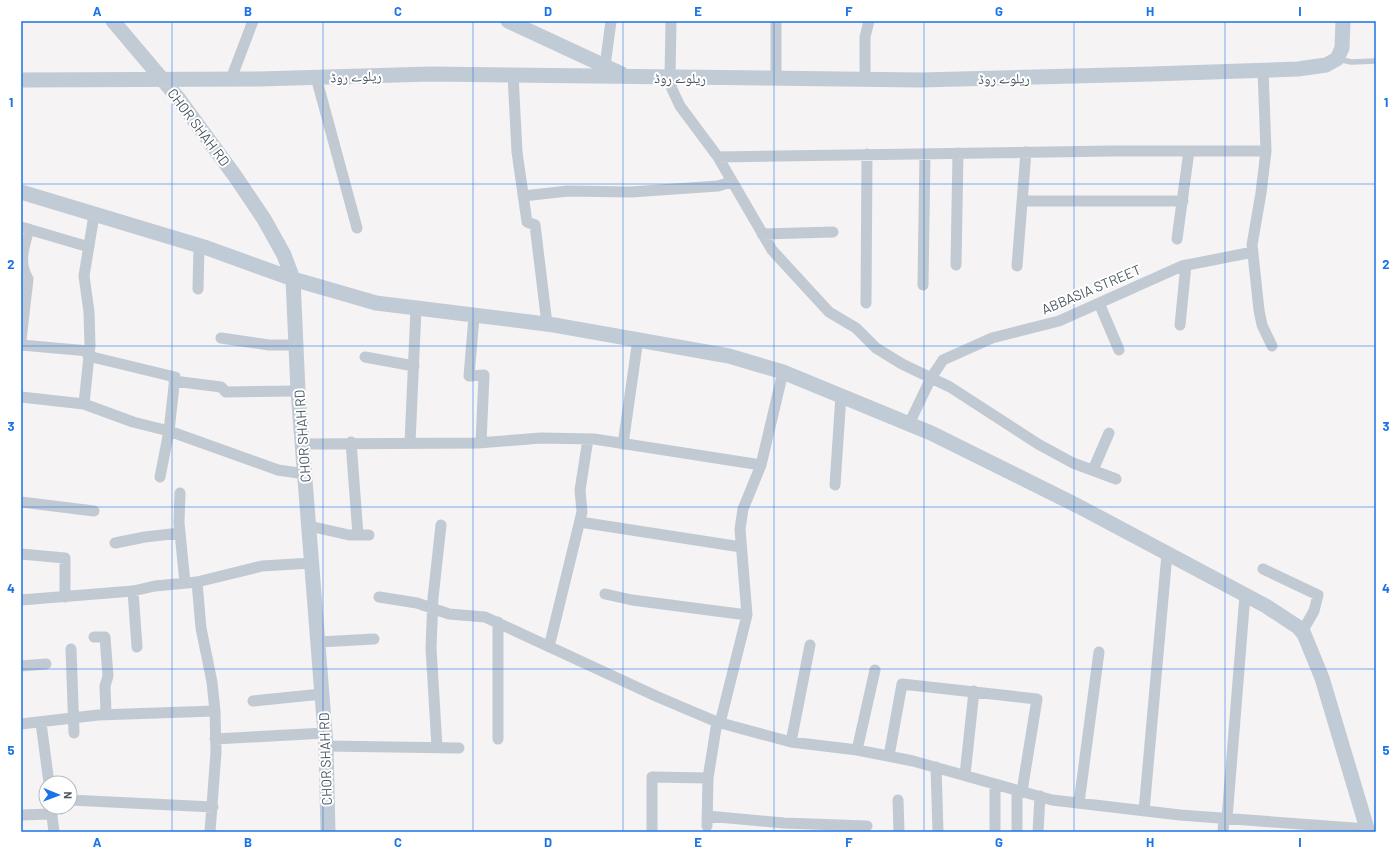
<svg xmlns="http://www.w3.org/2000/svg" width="1397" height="853" font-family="Barlow,'Noto Naskh Arabic',sans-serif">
  <rect width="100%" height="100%" fill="#f5f3f3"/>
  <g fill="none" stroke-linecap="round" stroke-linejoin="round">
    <!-- lane -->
    <path stroke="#c1cad2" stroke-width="5.5" d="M 1338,59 L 1351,62 L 1376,61"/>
    <!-- street -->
    <path stroke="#c1cad2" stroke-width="11" d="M 671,21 L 670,77 L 672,89 L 680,106 L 718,157 L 772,250 L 829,312 L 856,328 L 876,348 L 902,364 L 950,387 L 1038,444 L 1073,463 L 1116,479
      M 776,21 L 776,78
      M 605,66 L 611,21
      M 1263,69 L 1266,151 L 1261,193 L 1252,245 L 1259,310 L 1262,325 L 1272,346
      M 513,75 L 517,152 L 527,222 L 535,225 L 547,324
      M 316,77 L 357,228
      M 865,78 L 865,37 L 869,21
      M 231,79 L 253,21
      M 718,157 L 1111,151 L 1266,151
      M 523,196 L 568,191 L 631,192 L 718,186 L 731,182
      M 1022,201 L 1183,201
      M 21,227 L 89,247
      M 762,234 L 833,232
      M 1177,239 L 1189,151
      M 956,265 L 958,153
      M 1017,266 L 1026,152
      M 923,285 L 925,154
      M 198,289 L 199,246
      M 866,303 L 867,154
      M 1099,303 L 1119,350
      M 474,317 L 469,376 L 484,375 L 481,443
      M 1180,325 L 1186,265
      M 221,338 L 269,345 L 297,345
      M 21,340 L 28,279 C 18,262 24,247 29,229
      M 21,345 L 89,351
      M 88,356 L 175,377 L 169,431 L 160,477
      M 365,357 L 414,366
      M 174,381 L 221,387 L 226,392 L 298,391
      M 21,397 L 84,404 L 133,422 L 169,431 L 278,470 L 305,474
      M 84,404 L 90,346 L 89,312 L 84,276 L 94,215
      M 909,424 L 931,378 L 943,360 L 992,338 L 1059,321 L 1182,266 L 1253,252
      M 351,442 L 358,535
      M 410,443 L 416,309
      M 303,444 L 478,443 L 541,438 L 594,439 L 761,465
      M 623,444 L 638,339
      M 1093,470 L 1109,433
      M 835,485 L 841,395
      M 180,493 L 179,523 L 185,583
      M 21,502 L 94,511
      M 580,522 L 741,547
      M 309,526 L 349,535 L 369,535
      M 115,543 L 145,537 L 180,533
      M 21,554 L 65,558 L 65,597
      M 1263,569 L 1318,595 L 1314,611 L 1302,632
      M 197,582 L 201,628 L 212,682 L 215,711 L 216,752 L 210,832
      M 133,591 L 137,647
      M 605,594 L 632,600 L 747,615
      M 379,597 L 417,603 L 449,614 L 485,617 L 658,697 L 717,722 L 791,742 L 857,750 L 913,761 L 1052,800 L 1180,815 L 1367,829
      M 21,600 L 133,591 L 155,586 L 197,582 L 262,566 L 312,563
      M 94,637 L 105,637 L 108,676 L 105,686 L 106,714
      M 319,642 L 374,639
      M 549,647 L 582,512 L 580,490 L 588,439
      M 71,649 L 74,733
      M 21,666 L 46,664
      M 253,701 L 322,694
      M 41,723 L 49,783
      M 720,723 L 747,615 L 740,529 L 743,509 L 761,465 L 783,372
      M 21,724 L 98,715 L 215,711
      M 215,739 L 325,733
      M 498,739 L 498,622
      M 791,742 L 810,645
      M 326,746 L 459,748
      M 437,747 L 431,648 L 433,598 L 441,525
      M 857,750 L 875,670
      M 889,756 L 902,684 L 1037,699 L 1022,791
      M 936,767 L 938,832
      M 965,775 L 974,691
      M 995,784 L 995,832
      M 1017,790 L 1017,832
      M 70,800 L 213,807
      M 898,800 L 899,832
      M 1079,803 L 1099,652
      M 51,808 L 54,832
      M 1144,811 L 1167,554
      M 21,815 L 52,814
      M 707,816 L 784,823 L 867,826
      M 1227,818 L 1245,595
      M 707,826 L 708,778 L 717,722
      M 652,832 L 652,777 L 708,778
      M 1038,832 L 1040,796
      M 1223,832 L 1224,818"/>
    <!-- secondary -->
    <path stroke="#c1cbd6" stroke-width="15" d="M 113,21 L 178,98 L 235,176 L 264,219 L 284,255 L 293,279 L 298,391 L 326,746 L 328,832
      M 508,21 L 622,74
      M 21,80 L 259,79 L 431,74 L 920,80 L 1151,74 L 1298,69 L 1326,65 L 1337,59 L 1342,48 L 1343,21
      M 21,192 L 207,248 L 293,279 L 376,303 L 554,325 L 729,356 L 783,372 L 931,433 L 1078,506 L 1266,606 L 1298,627 L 1304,634 L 1322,678 L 1368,832"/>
  </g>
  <!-- grid -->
  <path fill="none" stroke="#1a73e8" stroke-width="1" stroke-opacity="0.55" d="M 172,21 L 172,832M 323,21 L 323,832M 473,21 L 473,832M 623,21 L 623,832M 774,21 L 774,832M 924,21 L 924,832M 1074,21 L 1074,832M 1225,21 L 1225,832M 21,184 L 1376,184M 21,346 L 1376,346M 21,507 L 1376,507M 21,669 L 1376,669"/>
  <g text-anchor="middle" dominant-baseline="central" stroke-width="4" stroke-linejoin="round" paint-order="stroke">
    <!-- street labels -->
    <g font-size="14" fill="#4a5661" stroke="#fff">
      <text transform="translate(356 76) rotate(-2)">ریلوے روڈ</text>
      <text x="680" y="77">ریلوے روڈ</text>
      <text transform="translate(1004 78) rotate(-1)">ریلوے روڈ</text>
      <text transform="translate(199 127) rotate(53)">CHOR SHAH RD</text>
      <text transform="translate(1091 289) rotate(-23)">ABBASIA STREET</text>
      <text transform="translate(302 436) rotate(-94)">CHOR SHAH RD</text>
      <text transform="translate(325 759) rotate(-92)">CHOR SHAH RD</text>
    </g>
  </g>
  <!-- border -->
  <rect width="1397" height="853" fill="none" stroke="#ffffff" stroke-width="44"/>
  <!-- north arrow -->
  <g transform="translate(58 795) rotate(91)"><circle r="19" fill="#ffffff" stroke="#b7bbc0"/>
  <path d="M0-3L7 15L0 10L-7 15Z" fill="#1a73e8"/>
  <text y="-6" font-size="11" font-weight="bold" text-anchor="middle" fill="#4a5661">N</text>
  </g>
  <rect x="22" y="22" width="1353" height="809" fill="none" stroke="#1a73e8" stroke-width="1.5"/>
  <g font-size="13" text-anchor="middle" font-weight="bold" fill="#1a73e8">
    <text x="97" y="16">A</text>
    <text x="248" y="16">B</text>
    <text x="398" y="16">C</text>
    <text x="548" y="16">D</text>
    <text x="698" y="16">E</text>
    <text x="849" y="16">F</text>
    <text x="999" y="16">G</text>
    <text x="1150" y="16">H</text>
    <text x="1300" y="16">I</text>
    <text x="11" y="107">1</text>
    <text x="1386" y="107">1</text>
    <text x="11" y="269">2</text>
    <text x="1386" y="269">2</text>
    <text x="11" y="431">3</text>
    <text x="1386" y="431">3</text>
    <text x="11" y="593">4</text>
    <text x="1386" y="593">4</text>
    <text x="11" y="755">5</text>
    <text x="1386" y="755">5</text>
    <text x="97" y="847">A</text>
    <text x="248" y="847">B</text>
    <text x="398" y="847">C</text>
    <text x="548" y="847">D</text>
    <text x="698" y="847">E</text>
    <text x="849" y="847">F</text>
    <text x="999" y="847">G</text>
    <text x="1150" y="847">H</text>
    <text x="1300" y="847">I</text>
  </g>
</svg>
